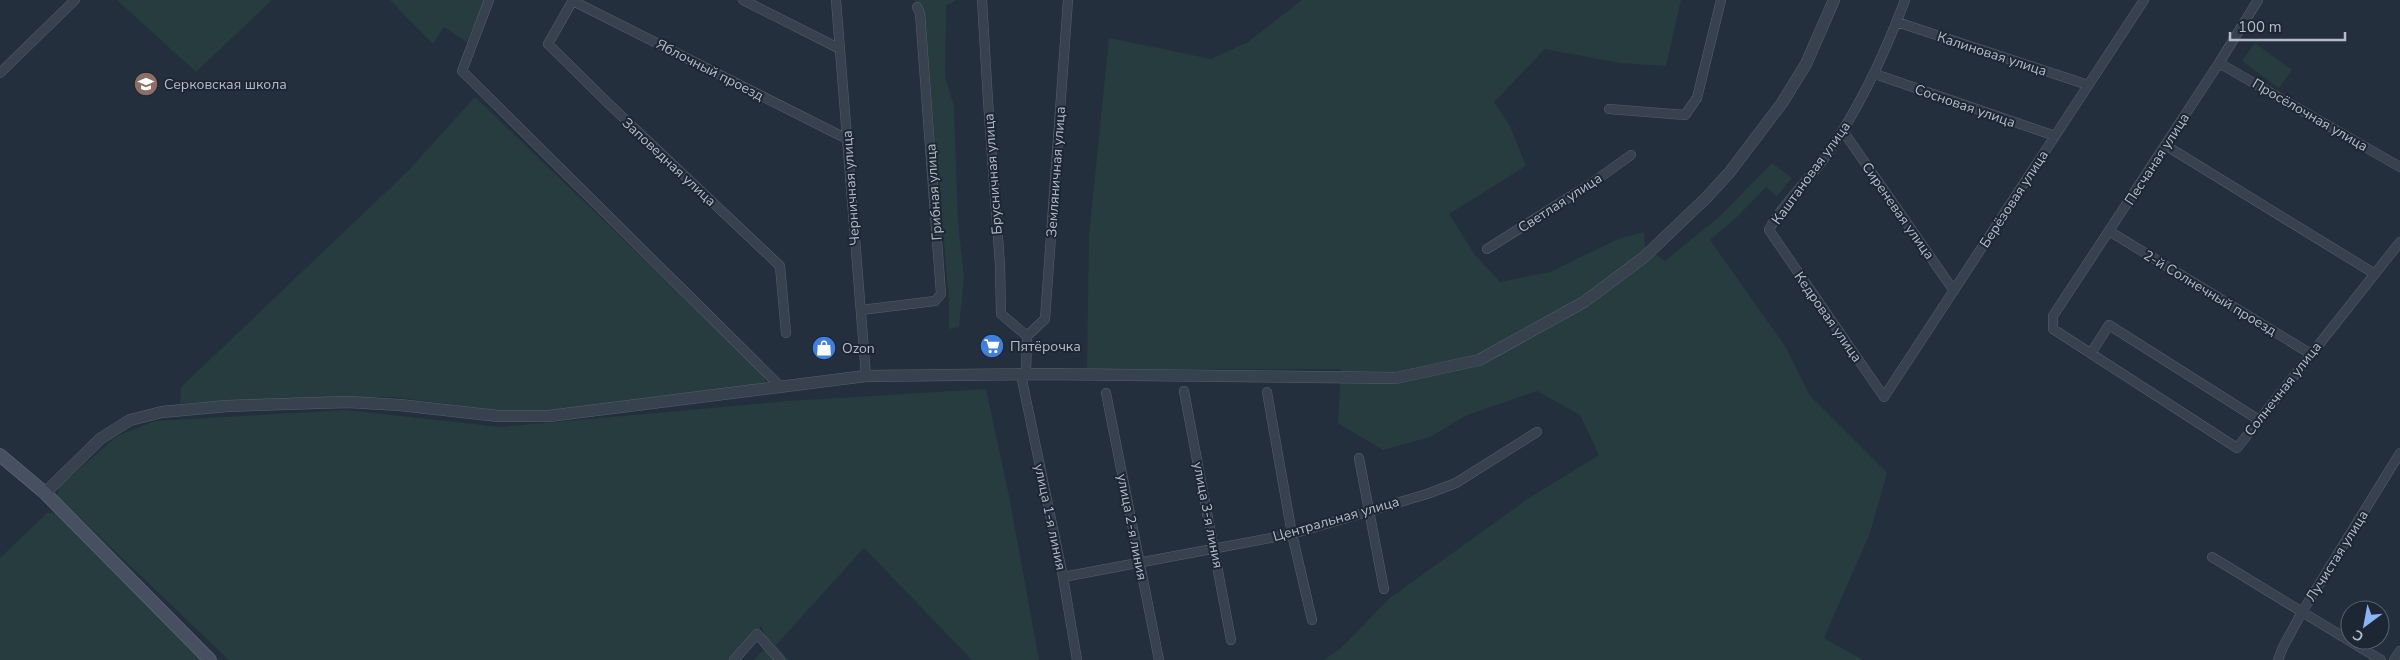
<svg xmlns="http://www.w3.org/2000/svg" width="2400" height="660" font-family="'Nunito Sans',sans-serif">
  <rect width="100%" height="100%" fill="#242f3e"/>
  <!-- green -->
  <path fill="#263c3f" d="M 117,0 L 272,0 L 196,72 Z
    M 390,0 L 485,0 L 467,42 L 444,27 L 433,44 Z
    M 914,0 L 956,0 L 946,6 L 945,77 L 954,106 L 958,222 L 964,278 L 959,327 L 949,329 L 949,300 L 924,11 Z
    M 1302,0 L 1681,0 L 1666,66 L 1620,63 L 1545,49 L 1494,102 L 1510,126 L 1526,166 L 1449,214 L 1475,255 L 1500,282 L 1550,272 L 1618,239 L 1644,232 L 1645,247 L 1665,261 L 1719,217 L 1772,163 L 1792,178 L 1777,196 L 1766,187 L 1738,216 L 1710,240 L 1785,346 L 1810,396 L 1887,473 L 1870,533 L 1824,638 L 1863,660 L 1324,660 L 1341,648 L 1390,598 L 1529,498 L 1599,455 L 1580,415 L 1537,391 L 1467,415 L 1430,437 L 1383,450 L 1338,423 L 1341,369 L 1087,369 L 1089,235 L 1109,38 L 1211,59 L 1248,42 Z
    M 2255,43 L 2292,70 L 2279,88 L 2242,61 Z
    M 475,97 L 764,374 L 766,385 L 550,411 L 496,410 L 394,397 L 180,403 L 181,387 L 408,171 Z
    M 986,389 L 1009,496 L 1039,660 L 972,660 L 864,548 L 776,645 L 789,660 L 754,660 L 766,647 L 762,626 L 729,660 L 229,660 L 57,496 L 59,487 L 117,436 L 155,421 L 345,410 L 501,427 L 788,401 Z
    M 47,513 L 63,513 L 206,660 L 0,660 L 0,558 Z"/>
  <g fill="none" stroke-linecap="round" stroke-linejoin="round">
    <!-- minor casing -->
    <g stroke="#565f6c" stroke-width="10">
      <path id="minor" d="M 489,0 L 462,71 L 781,387
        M 573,0 L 548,44 L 612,107 L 780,266 L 786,333
        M 743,0 L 840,49
        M 836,0 L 866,376
        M 982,0 L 988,101 L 1000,265 L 1001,314 L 1027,336
        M 1905,0 C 1884,56 1860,108 1825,157 C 1811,177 1777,211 1769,230 L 1884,397 L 2144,0
        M 2258,0 L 2219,63 L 2053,316 L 2053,329 L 2237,448 L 2400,242
        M 573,1 L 847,139
        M 1897,22 L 2088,85
        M 2219,63 L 2400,167
        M 0,73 L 75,0
        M 1875,74 L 2055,136
        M 1609,109 L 1685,115 L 1697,98 L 1721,0
        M 1843,131 L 1954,291
        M 2165,145 L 2375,274
        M 2109,231 L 2311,354
        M 1487,249 L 1592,183 L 1631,155
        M 861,310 L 935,301 L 941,294 L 920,13 L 917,7
        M 1027,336 L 1045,319 L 1068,0
        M 2091,353 L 2109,325 L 2259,420
        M 1026,374 L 1027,336
        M 1021,375 L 1063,577 L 1077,660
        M 1184,391 L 1231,640
        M 1267,392 L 1292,534 L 1312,620
        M 1106,393 L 1159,660
        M 1359,458 L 1384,589
        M 2212,557 L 2381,660
        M 1063,577 L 1292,534 L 1427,494 L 1456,483 L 1537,432
        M 734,660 L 757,634 L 780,660
        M 2278,660 L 2283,647 L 2302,612 L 2400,453
        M 2394,660 L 2400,651"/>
    </g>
    <!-- tertiary casing -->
    <g stroke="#565f6c" stroke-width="12">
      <path id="tertiary" d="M 45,493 L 100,439 L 130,420 L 162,412 L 227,406 L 348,402 L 400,405 L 498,416 L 549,416 L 866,376 L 1042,374 L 1396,378 L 1479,360 L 1584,302 L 1643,258 L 1706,198 L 1729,173 L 1782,103 L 1806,64 L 1834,0"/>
    </g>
    <!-- secondary casing -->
    <g stroke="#565f6c" stroke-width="14">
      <path id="secondary" d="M 0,455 L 45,493 L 210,660"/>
    </g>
    <!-- minor -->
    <use href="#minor" stroke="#38414e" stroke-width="9"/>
    <!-- tertiary -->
    <use href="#tertiary" stroke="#38414e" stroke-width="11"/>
    <!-- secondary -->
    <use href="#secondary" stroke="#465061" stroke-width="12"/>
  </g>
  <!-- icons -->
  <defs>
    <g id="school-disc" transform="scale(1.25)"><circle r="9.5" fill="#8d6e63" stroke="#1d2633"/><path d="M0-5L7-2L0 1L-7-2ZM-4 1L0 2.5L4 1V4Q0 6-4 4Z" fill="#fff"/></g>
    <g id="supermarket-disc" transform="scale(1.25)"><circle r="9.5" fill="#3f7fe0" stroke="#1d2633"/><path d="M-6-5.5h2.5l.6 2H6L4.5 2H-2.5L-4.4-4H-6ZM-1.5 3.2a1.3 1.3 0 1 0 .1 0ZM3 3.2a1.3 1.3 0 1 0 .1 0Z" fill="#fff"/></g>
    <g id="shop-disc" transform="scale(1.25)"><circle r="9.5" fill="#3f7fe0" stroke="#1d2633"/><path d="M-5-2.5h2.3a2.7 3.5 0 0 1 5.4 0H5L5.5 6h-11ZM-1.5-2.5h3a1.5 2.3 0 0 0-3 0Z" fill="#fff"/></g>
  </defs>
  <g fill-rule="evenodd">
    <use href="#school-disc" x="146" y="84"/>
    <use href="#supermarket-disc" x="992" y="346"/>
    <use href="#shop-disc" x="824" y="348"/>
  </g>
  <g text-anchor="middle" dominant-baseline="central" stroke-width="4" stroke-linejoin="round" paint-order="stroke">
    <!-- street labels -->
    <g font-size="14" fill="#b4bcc9" stroke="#1d2633">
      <text transform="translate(1992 54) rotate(18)">Калиновая улица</text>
      <text transform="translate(710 70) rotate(27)">Яблочный проезд</text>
      <text transform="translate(1965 106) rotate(19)">Сосновая улица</text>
      <text transform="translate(2310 115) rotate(30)">Просёлочная улица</text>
      <text transform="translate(2157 159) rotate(-57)">Песчаная улица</text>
      <text transform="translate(669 162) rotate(43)">Заповедная улица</text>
      <text transform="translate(1056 172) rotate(-86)">Земляничная улица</text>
      <text transform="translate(1811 173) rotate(-54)">Каштановая улица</text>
      <text transform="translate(993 174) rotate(-94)">Брусничная улица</text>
      <text transform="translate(851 188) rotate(-94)">Черничная улица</text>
      <text transform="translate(934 192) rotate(-94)">Грибная улица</text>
      <text transform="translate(2014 199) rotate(-57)">Берёзовая улица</text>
      <text transform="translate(1560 203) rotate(-33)">Светлая улица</text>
      <text transform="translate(1898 211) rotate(55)">Сиреневая улица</text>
      <text transform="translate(2210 293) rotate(31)">2-й Солнечный проезд</text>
      <text transform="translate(1828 317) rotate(55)">Кедровая улица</text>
      <text transform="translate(2283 389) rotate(-52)">Солнечная улица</text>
      <text transform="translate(1208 515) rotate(79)">улица 3-я линия</text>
      <text transform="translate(1050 517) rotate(78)">улица 1-я линия</text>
      <text transform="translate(1336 519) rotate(-16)">Центральная улица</text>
      <text transform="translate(1132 527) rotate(79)">улица 2-я линия</text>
      <text transform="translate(2337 556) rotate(-58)">Лучистая улица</text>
    </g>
    <!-- poi labels -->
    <g font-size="14" fill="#b4bcc9" stroke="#1d2633" text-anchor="start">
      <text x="164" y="84">Серковская школа</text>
      <text x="1010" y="346">Пятёрочка</text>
      <text x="842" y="348">Ozon</text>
    </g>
  </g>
  <!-- north arrow -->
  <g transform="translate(2365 625) rotate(212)"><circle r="24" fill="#1d2633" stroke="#59626f"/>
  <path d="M0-4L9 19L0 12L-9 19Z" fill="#8ab4f8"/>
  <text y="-8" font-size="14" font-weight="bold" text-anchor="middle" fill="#b4bcc9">С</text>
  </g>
  <!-- scale -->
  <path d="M2230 32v8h115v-8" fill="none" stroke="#b4bcc9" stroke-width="2.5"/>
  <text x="2238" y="32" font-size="15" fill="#b4bcc9" stroke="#1d2633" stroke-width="4" paint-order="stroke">100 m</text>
</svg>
